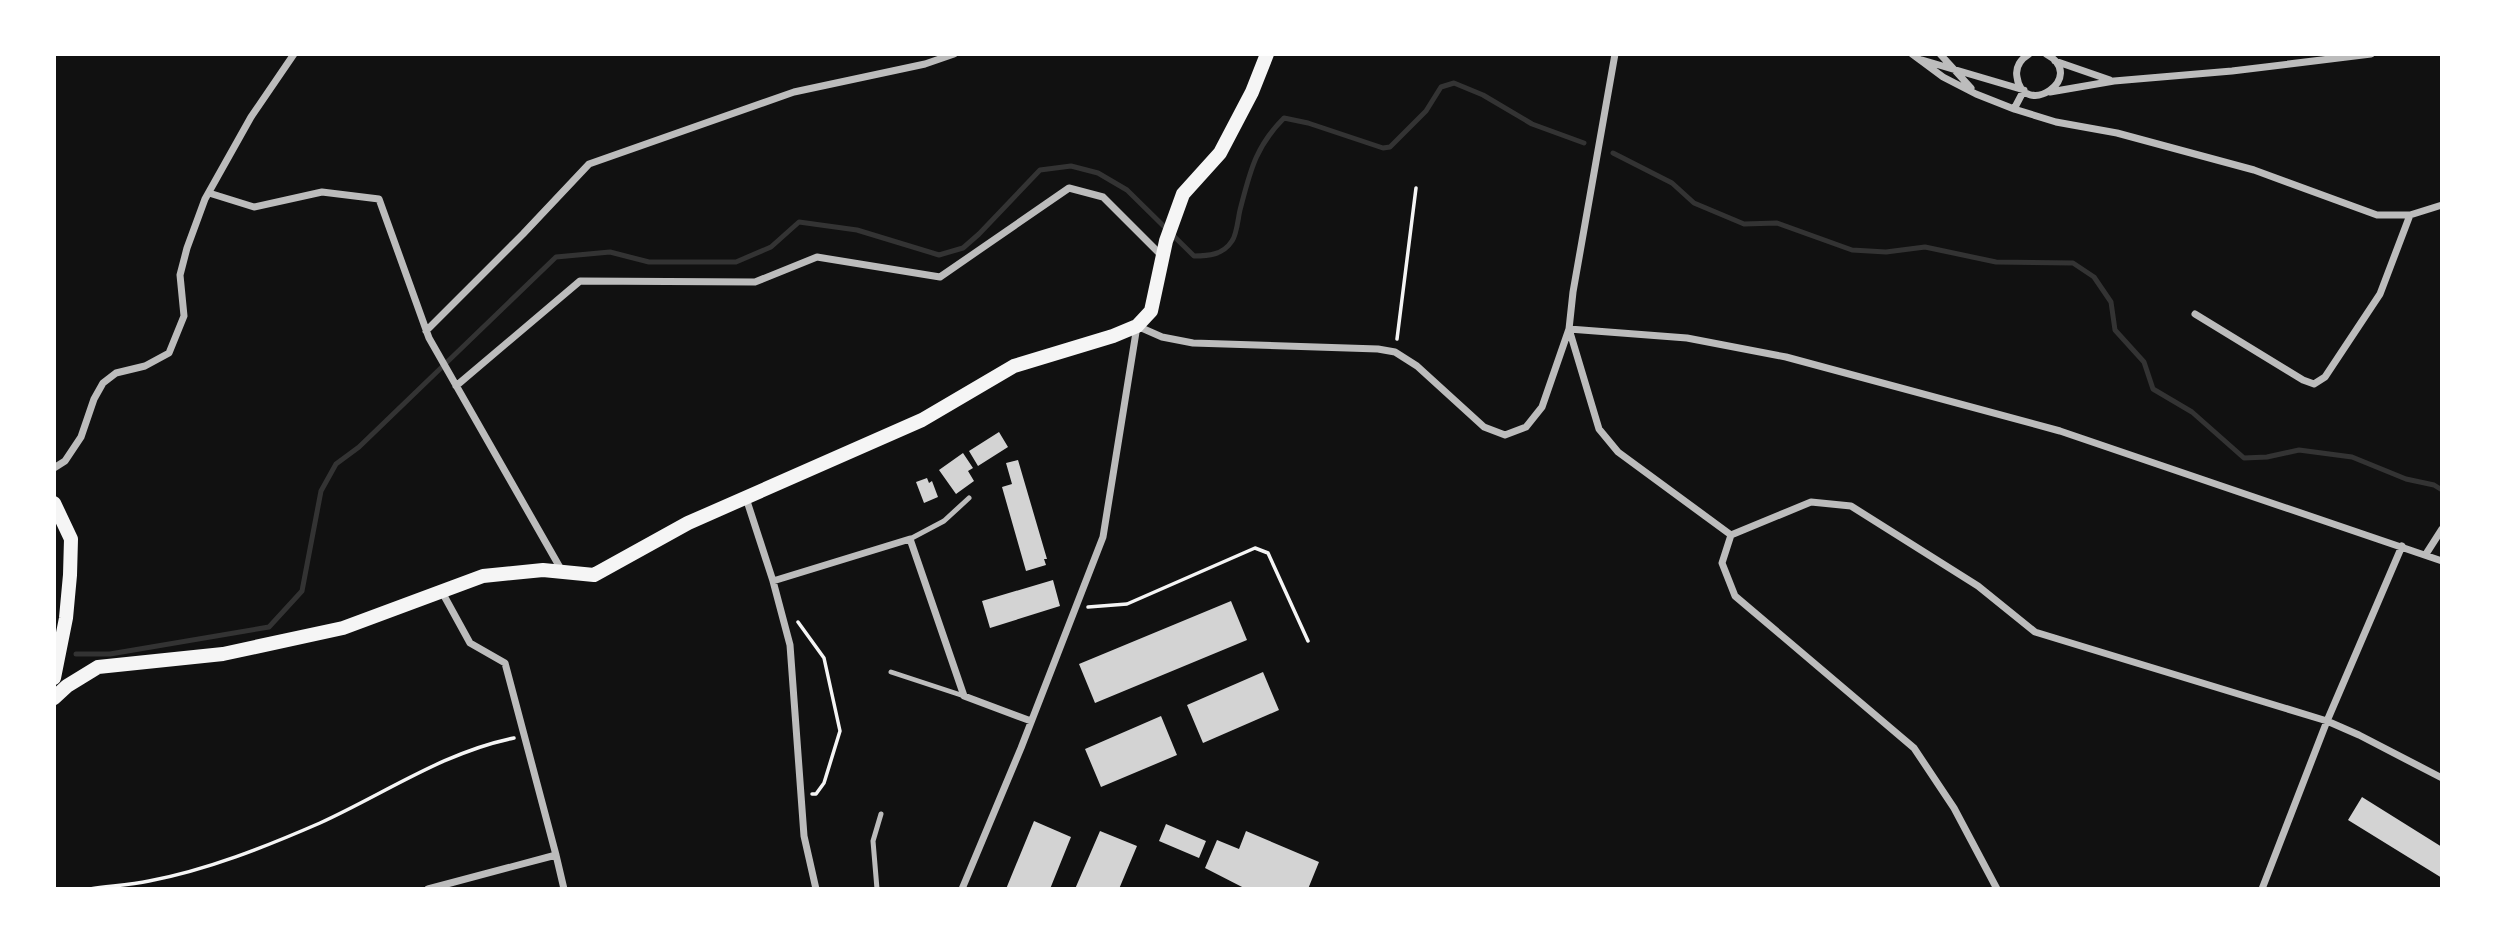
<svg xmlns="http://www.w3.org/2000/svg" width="2496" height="943" font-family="'Public Sans',sans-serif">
  <rect width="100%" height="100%" fill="#111"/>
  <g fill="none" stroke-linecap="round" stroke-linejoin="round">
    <!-- stream -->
    <path stroke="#333" stroke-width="5" d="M 1613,153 L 1672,183 L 1694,203 L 1744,224 L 1777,223 L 1852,250 L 1886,252 L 1925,247 L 1996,262 L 2073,263 L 2094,277 L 2111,302 L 2115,330 L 2144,362 L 2153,389 L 2192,412 L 2244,458 L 2267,457 L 2299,450 L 2352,457 L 2406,479 L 2434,485 L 2442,490
      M 76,654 L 110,654 L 269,627 L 302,591 L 321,491 L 336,464 L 359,447 L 556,257 L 610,252 L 649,262 L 736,262 L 771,247 L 799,222 L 857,230 L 939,255 L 963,248 L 979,234 L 1040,170 L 1071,166 L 1098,173 L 1127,190 L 1194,256 C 1208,256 1223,255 1232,241 C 1237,234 1238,218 1240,210 C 1250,172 1255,147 1284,118 L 1308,123 L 1383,148 L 1390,147 L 1426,111 L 1441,87 L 1454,83 L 1483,95 L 1532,124 L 1584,143"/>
  </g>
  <!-- building -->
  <path fill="#d3d3d3" d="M 999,432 L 1008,447 L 978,466 L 969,451 Z
    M 963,453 L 973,468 L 968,471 L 974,481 L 956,494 L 939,470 Z
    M 1018,460 L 1047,559 L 1044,559 L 1046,565 L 1026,571 L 1002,487 L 1012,484 L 1006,463 Z
    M 927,478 L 929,483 L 932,481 L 938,497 L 924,503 L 916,482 Z
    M 1053,580 L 1060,606 L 990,628 L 982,601 Z
    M 1231,601 L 1247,640 L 1095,703 L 1079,664 Z
    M 1263,672 L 1279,710 L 1203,743 L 1187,705 Z
    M 1161,716 L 1177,755 L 1101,787 L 1085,749 Z
    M 2362,797 L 2442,847 L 2442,878 L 2348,820 Z
    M 1034,821 L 1071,837 L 1050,889 L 1006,889 Z
    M 1166,824 L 1206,841 L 1199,858 L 1159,841 Z
    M 1100,831 L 1137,846 L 1119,889 L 1075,889 Z
    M 1246,831 L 1319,862 L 1308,889 L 1246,889 L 1205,868 L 1217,840 L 1239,849 Z"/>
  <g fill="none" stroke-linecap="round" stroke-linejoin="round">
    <!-- path -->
    <path stroke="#f5f5f5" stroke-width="3.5" d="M 1397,339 L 1416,188
      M 1088,607 L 1127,604 L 1255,548 L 1268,553 L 1308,641
      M 798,622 L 824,658 L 840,731 L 824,783 L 816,794 L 812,794
      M 90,889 C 110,886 130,885 149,881 C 207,870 265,847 320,823 C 384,794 444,752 514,738"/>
    <!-- service -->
    <path stroke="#bcbcbc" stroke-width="5" d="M 910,539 L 944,521 L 969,498
      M 891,672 L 964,696
      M 877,889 L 873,841 L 881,814"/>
    <!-- minor -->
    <path stroke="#bcbcbc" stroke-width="7" d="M 1912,54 L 1943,77 L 1976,94 L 2014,109 L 2056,122 L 2117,133 L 2254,170 L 2377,215 L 2410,215 L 2442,205
      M 1940,54 L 1971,88
      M 2029,54 C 2021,59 2015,67 2017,77 C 2023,120 2089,77 2046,54
      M 1922,60 L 2024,90 L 2014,109
      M 2055,61 L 2110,80
      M 2050,92 L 2114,81 L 2232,71 L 2371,54
      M 209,193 L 254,207 L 322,192 L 379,199 L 429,338 L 562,571
      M 2195,314 L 2303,380 L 2314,384 L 2325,377 L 2380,294 L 2410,215
      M 1569,329 L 1687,338 L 1786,357 L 2060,431 L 2442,561
      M 1569,329 L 1599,429 L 1618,452 L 1731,535
      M 426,331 L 523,234 L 589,164 L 794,92 L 925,64 L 954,54
      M 456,386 L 580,281 L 755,282 L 817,257 L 940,277 L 1069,188 L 1103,197 L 1162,256
      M 54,468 L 65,461 L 81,437 L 94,399 L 103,383 L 116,373 L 145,366 L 169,353 L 184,316 L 180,275 L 187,248 L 205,199 L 251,117 L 294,54
      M 746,498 L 773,581 L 790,645 L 804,836 L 816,889
      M 1731,535 L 1811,502 L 1851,506 L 1978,586 L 2035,632 L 2327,721 L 2359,735 L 2442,778
      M 1731,535 L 1722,563 L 1735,596 L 1914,748 L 1954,808 L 1997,889
      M 2426,554 L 2442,529
      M 773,581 L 910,539 L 964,696 L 1031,721
      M 556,855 L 564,889
      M 428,889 L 556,855 L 505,663 L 470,643 L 442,592
      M 962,889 L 1021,748 L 1103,537 L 1137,326 L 1162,337 L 1193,343 L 1378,349 L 1395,352 L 1417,366 L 1484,427 L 1505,435 L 1526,427 L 1542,407 L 1569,329 L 1573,292 L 1615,54
      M 2262,889 L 2327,721 L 2402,546"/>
    <!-- secondary -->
    <path stroke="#f5f5f5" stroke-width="14" d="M 54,503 L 71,539 L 70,575 L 66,618 L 54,678
      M 54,698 L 67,686 L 98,667 L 223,654 L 343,628 L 483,576 L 543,570 L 594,575 L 688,523 L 922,420 L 1014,366 L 1113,336 L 1137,326 L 1151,311 L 1166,241 L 1183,194 L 1220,153 L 1252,92 L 1267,54"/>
  </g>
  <!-- border -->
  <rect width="2496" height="943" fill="none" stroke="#ffffff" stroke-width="112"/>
</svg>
